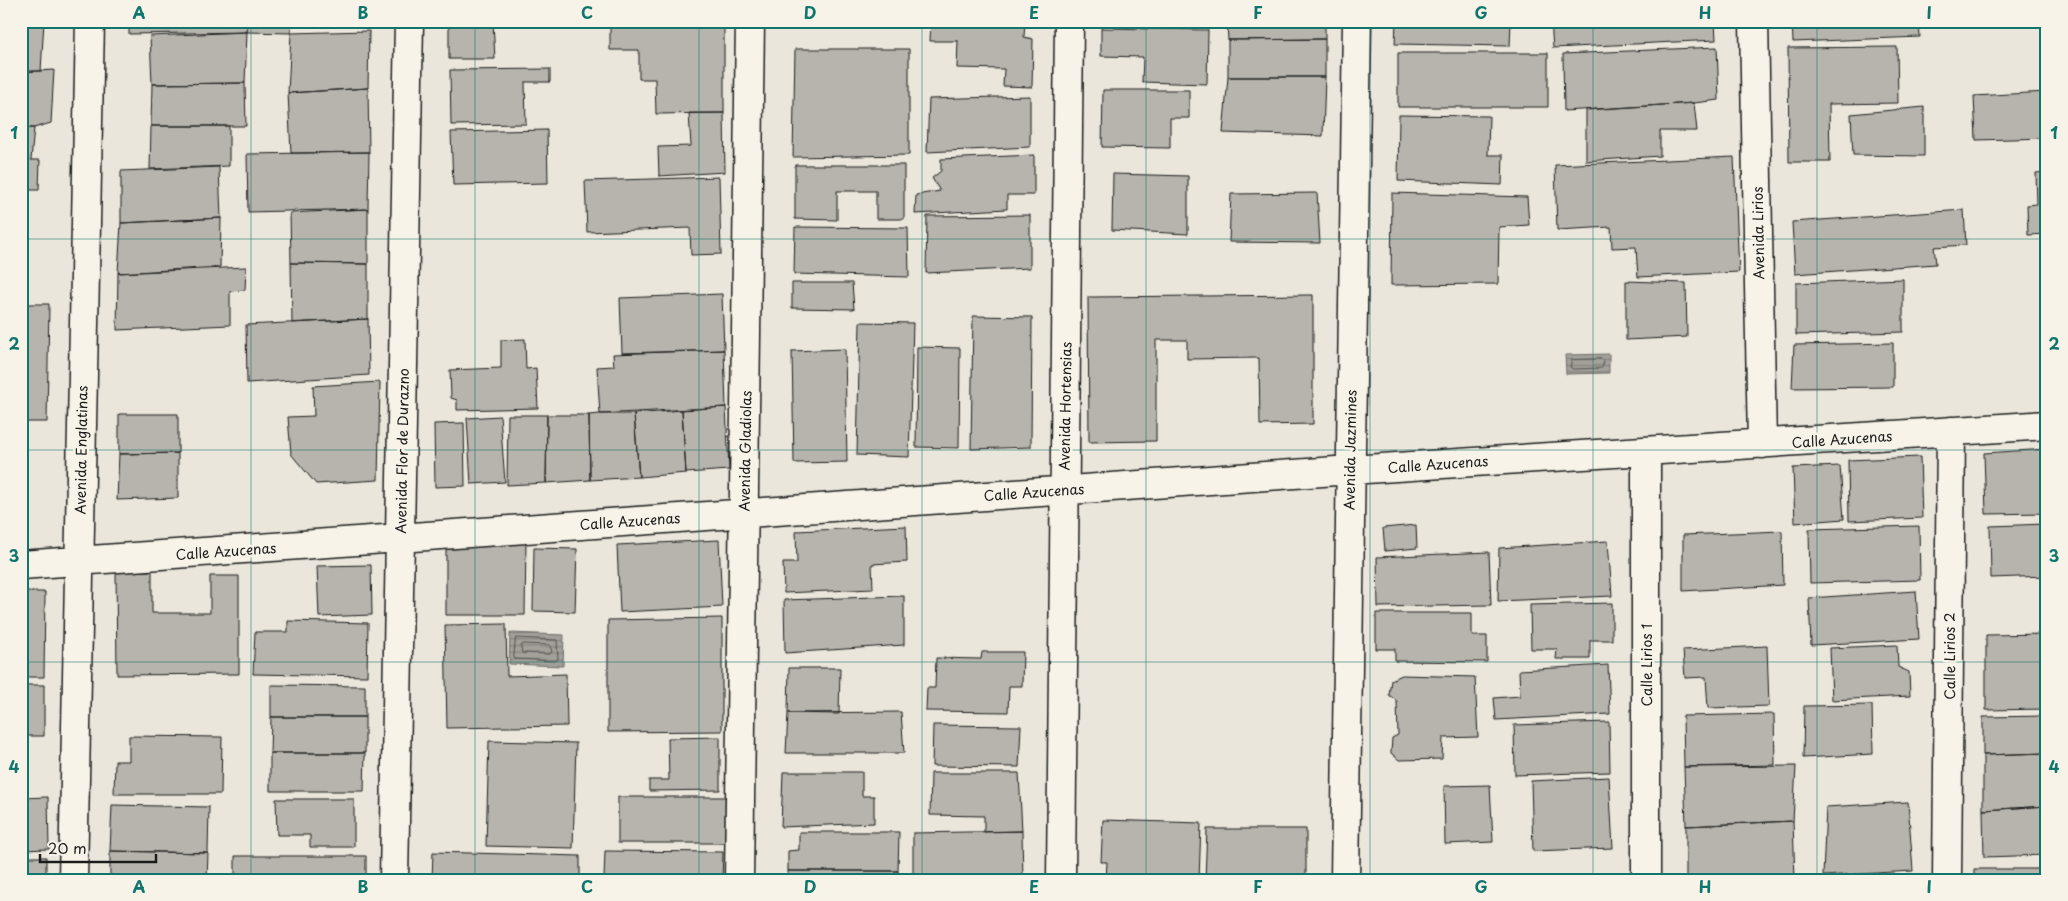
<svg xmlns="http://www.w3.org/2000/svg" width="2068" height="901" font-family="'Playpen Sans',sans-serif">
  <defs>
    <pattern id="water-rules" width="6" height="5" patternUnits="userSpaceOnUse" patternTransform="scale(1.25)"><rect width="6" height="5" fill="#a3a19a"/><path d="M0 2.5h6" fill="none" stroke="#84827d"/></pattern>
  </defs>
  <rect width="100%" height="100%" fill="#eae6dc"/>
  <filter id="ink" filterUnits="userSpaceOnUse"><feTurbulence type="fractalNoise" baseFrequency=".02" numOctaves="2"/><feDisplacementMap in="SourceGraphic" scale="10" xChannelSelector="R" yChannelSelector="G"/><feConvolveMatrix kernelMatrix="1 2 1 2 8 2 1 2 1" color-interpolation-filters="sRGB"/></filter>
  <g filter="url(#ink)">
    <!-- water -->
    <path fill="url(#water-rules)" stroke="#6d6c68" d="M 1609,354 L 1609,373 L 1566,374 L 1565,355 Z
      M 510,633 L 564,635 L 563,666 L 509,664 Z"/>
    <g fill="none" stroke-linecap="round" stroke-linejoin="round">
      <!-- shore -->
      <path stroke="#52514e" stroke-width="1" d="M 1602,359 L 1604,362 L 1602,368 L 1573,369 L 1570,367 L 1572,360 Z
        M 516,638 L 557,640 L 558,659 L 555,661 L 515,659 L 514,657 Z
        M 523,644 L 550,645 L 552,652 L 549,654 L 522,653 L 521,647 Z"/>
    </g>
    <!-- building -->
    <path fill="#b6b4ac" stroke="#1c1c1c" d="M 21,21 L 44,21 L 41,71 L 21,71 Z
      M 129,21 L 247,21 L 247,32 L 129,34 Z
      M 247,21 L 292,21 L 291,33 L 247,32 Z
      M 449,21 L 493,21 L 495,59 L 449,59 Z
      M 610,21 L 724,21 L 724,113 L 656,114 L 655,79 L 639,79 L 639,50 L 610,50 Z
      M 931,21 L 1025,21 L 1024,37 L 1033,39 L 1032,87 L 1003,86 L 1004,69 L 957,68 L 958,41 L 930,41 Z
      M 1227,21 L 1325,21 L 1325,39 L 1228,40 Z
      M 1396,21 L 1511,21 L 1510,46 L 1395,44 Z
      M 1551,21 L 1663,21 L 1663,25 L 1679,25 L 1678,21 L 1715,21 L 1716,40 L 1553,48 Z
      M 1792,21 L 1919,21 L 1920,37 L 1793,42 Z
      M 1101,28 L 1208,30 L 1207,84 L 1142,82 L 1143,57 L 1101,56 Z
      M 369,31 L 368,88 L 288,93 L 291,33 Z
      M 247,32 L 245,83 L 152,84 L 150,36 Z
      M 1325,39 L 1325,77 L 1228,77 L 1228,40 Z
      M 1717,47 L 1719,100 L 1694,103 L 1564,111 L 1563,54 Z
      M 1897,47 L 1898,103 L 1829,104 L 1830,162 L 1789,162 L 1788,48 Z
      M 795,49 L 909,49 L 909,155 L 793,157 Z
      M 1398,53 L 1548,53 L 1548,107 L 1398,107 Z
      M 550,69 L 550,82 L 525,82 L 526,124 L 451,125 L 450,70 Z
      M 54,70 L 51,123 L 34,128 L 21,128 L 21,72 Z
      M 1228,77 L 1325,77 L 1323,136 L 1223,133 Z
      M 245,83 L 246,126 L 151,126 L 152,84 Z
      M 368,88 L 369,152 L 291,153 L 288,93 Z
      M 1103,90 L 1189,90 L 1189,118 L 1170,118 L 1170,148 L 1102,147 Z
      M 2047,92 L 2047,138 L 1976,140 L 1974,96 Z
      M 1030,96 L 1030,147 L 927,152 L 929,99 Z
      M 1694,103 L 1697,131 L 1660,131 L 1660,156 L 1586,161 L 1586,110 Z
      M 1924,107 L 1924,156 L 1853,155 L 1851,114 Z
      M 689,113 L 724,113 L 725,172 L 659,176 L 658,147 L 691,146 Z
      M 1399,115 L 1489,116 L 1488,155 L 1503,155 L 1502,185 L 1398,181 Z
      M 151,126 L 229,126 L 229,166 L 150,169 Z
      M 21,128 L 34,128 L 31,160 L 40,160 L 39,190 L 21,190 Z
      M 547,130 L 548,183 L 453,185 L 451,132 Z
      M 369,152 L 368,209 L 248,212 L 247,154 Z
      M 2045,153 L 2047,153 L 2047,239 L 2047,234 L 2028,235 L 2027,205 L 2037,204 L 2036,173 L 2046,172 Z
      M 1034,155 L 1034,195 L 1007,195 L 1007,209 L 915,214 L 916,195 L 940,191 L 932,178 L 941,171 L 941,159 Z
      M 1734,157 L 1739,272 L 1638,277 L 1636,247 L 1612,248 L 1611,227 L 1557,230 L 1555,165 Z
      M 795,165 L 904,165 L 904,219 L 876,219 L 876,191 L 837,191 L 837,220 L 795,219 Z
      M 219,167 L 221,218 L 121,223 L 121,171 Z
      M 1113,174 L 1188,176 L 1188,234 L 1112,230 Z
      M 719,177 L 721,254 L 691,255 L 690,228 L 587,232 L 585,181 Z
      M 1317,193 L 1320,243 L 1229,242 L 1231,194 Z
      M 1392,193 L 1527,197 L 1529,225 L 1499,227 L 1498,284 L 1391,285 Z
      M 368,209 L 368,264 L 291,263 L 290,213 Z
      M 1964,210 L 1966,245 L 1934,247 L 1936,264 L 1795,274 L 1792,222 Z
      M 1030,215 L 1030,268 L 926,273 L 927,216 Z
      M 221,218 L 220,267 L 118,273 L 121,223 Z
      M 795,227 L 908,228 L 909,277 L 794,274 Z
      M 291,263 L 368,264 L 368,319 L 292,323 Z
      M 246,267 L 245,290 L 230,291 L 230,325 L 117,330 L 118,273 Z
      M 1903,279 L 1903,332 L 1796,335 L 1796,283 Z
      M 1626,281 L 1686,283 L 1687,337 L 1626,340 Z
      M 792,283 L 852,283 L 854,309 L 792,308 Z
      M 722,294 L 724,350 L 622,353 L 620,298 Z
      M 1313,295 L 1313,424 L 1260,425 L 1259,358 L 1187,359 L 1187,340 L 1156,340 L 1156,441 L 1089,442 L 1088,297 Z
      M 21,304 L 49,304 L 47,422 L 21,422 Z
      M 973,316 L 1032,317 L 1031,447 L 971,449 Z
      M 368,319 L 369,375 L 247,383 L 246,325 Z
      M 860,322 L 913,323 L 909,457 L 857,455 Z
      M 525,339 L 526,369 L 536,368 L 538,408 L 457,410 L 457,400 L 451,398 L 450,370 L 501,368 L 501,340 Z
      M 1893,343 L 1893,387 L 1792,388 L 1794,345 Z
      M 917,347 L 960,348 L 959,448 L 916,447 Z
      M 845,349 L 847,462 L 794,463 L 792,351 Z
      M 724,350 L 726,407 L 600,414 L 597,367 L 614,366 L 613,354 Z
      M 380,382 L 378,480 L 316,484 L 291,454 L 288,417 L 314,416 L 313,386 Z
      M 726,407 L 729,470 L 686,473 L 682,410 Z
      M 682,410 L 686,473 L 639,477 L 634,414 Z
      M 119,414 L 178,414 L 178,453 L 119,454 Z
      M 600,414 L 634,414 L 639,477 L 590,480 L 589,415 Z
      M 508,415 L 547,415 L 546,483 L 507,485 Z
      M 547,415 L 589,415 L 590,480 L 546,483 Z
      M 500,416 L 505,482 L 471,484 L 467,418 Z
      M 464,423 L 465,486 L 435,487 L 434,424 Z
      M 2047,449 L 2047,513 L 1986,514 L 1984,453 Z
      M 178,453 L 178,498 L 117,500 L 119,454 Z
      M 1920,457 L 1922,518 L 1849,521 L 1848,460 Z
      M 1840,466 L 1844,519 L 1795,523 L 1793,468 Z
      M 2047,524 L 2047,576 L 1991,578 L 1990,526 Z
      M 1416,525 L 1417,548 L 1385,551 L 1383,528 Z
      M 906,526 L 907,562 L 872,564 L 873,589 L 784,593 L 783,563 L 797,563 L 796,531 Z
      M 1919,526 L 1920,580 L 1810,583 L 1809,529 Z
      M 1782,531 L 1783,585 L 1683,591 L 1683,535 Z
      M 446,539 L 526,539 L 525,615 L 446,615 Z
      M 719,540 L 722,607 L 620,612 L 617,545 Z
      M 1608,541 L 1612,596 L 1498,601 L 1499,548 Z
      M 534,548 L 577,549 L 575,612 L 533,611 Z
      M 1489,552 L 1491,605 L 1378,607 L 1377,557 Z
      M 371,565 L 372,615 L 319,617 L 317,566 Z
      M 116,571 L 152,571 L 152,613 L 210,613 L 210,576 L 239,576 L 239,674 L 117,675 Z
      M 1916,591 L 1919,639 L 1811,645 L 1809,598 Z
      M 21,592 L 45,592 L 44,677 L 21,677 Z
      M 904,596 L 904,645 L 785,653 L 784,600 Z
      M 1612,603 L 1612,640 L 1590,640 L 1590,659 L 1556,659 L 1557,649 L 1531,649 L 1530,605 Z
      M 1376,613 L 1472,613 L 1472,636 L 1487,636 L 1487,662 L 1395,661 L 1395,649 L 1376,649 Z
      M 722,618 L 722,731 L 608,732 L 608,620 Z
      M 288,621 L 368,623 L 367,676 L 253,674 L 255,632 L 288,632 Z
      M 506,624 L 507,676 L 566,674 L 567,726 L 447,728 L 445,625 Z
      M 2047,634 L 2047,709 L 1986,710 L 1986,635 Z
      M 1897,645 L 1898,667 L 1909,672 L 1910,696 L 1832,700 L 1830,648 Z
      M 1767,646 L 1769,706 L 1708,708 L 1706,677 L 1685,678 L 1683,650 Z
      M 982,652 L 1023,652 L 1022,686 L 1009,686 L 1008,712 L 926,711 L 927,688 L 935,688 L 936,658 L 981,659 Z
      M 1608,665 L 1610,714 L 1496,720 L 1494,698 L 1520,696 L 1519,670 Z
      M 789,668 L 840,668 L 839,714 L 788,713 Z
      M 1402,675 L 1475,677 L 1478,737 L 1443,738 L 1442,759 L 1399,760 L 1391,753 L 1392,738 L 1398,735 L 1397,701 L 1389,695 L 1391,680 Z
      M 21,685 L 44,685 L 44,736 L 21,736 Z
      M 271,685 L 365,686 L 365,717 L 271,717 Z
      M 1872,705 L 1873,754 L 1803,758 L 1804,706 Z
      M 901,712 L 904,753 L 786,753 L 788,713 Z
      M 1774,714 L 1775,765 L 1684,767 L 1683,716 Z
      M 2047,716 L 2047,753 L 1983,755 L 1983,717 Z
      M 271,717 L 365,717 L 365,753 L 270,753 Z
      M 1609,722 L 1610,772 L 1515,775 L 1514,725 Z
      M 933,725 L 1021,726 L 1019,767 L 932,766 Z
      M 129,736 L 222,737 L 221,794 L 114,794 L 115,761 L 129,761 Z
      M 720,737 L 720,790 L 649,791 L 649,780 L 669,780 L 668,738 Z
      M 489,741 L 576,743 L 573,848 L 486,846 Z
      M 270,753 L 365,753 L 364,791 L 270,791 Z
      M 2047,753 L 2047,806 L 1983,810 L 1983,755 Z
      M 1796,766 L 1793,821 L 1686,826 L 1684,767 Z
      M 783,772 L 862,772 L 862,796 L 874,796 L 874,823 L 781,827 Z
      M 931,773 L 1019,773 L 1022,831 L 984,832 L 984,816 L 930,815 Z
      M 1609,777 L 1613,848 L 1533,851 L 1531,781 Z
      M 1490,785 L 1493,842 L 1445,844 L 1444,786 Z
      M 48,797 L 49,849 L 21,850 L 21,798 Z
      M 618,797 L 726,797 L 726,843 L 618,843 Z
      M 276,799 L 354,799 L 354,847 L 310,847 L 310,835 L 277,835 Z
      M 1908,802 L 1913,871 L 1823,876 L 1826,807 Z
      M 112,805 L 209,807 L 208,853 L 110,851 Z
      M 2047,806 L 2047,855 L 1984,857 L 1983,810 Z
      M 1103,820 L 1201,823 L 1199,880 L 1106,880 L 1107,862 L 1101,862 Z
      M 1793,821 L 1795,880 L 1686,880 L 1686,826 Z
      M 1207,829 L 1306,829 L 1306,880 L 1205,880 Z
      M 1022,831 L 1023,880 L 913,880 L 913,833 Z
      M 799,832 L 899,832 L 898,871 L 788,871 L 788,851 L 799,850 Z
      M 110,851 L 208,853 L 207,880 L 110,880 Z
      M 605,851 L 723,852 L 722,880 L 604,879 Z
      M 433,852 L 580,856 L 580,880 L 432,880 Z
      M 235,856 L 366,856 L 366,880 L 235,880 Z
      M 21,857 L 46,857 L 46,880 L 21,880 Z
      M 1974,869 L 2046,869 L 2046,880 L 1974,880 Z
      M 788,871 L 898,871 L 899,880 L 788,880 Z"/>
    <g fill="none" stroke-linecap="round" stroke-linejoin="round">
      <!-- minor casing -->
      <g stroke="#1c1c1c" stroke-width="31">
        <path id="minor" d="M 1754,21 L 1762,444
          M 21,565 L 1350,470 L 2047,425
          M 73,880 L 90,21
          M 394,880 L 409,21
          M 739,880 L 750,21
          M 1061,880 L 1069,21
          M 1345,880 L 1357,21
          M 1646,880 L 1646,451
          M 1947,880 L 1951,431"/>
      </g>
      <!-- minor -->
      <use href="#minor" stroke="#f7f3e8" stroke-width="28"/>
    </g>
  </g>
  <!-- grid -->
  <path fill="none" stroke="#0f766e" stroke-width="1" stroke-opacity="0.55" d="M 251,21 L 251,880M 475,21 L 475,880M 699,21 L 699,880M 922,21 L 922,880M 1146,21 L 1146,880M 1370,21 L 1370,880M 1593,21 L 1593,880M 1817,21 L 1817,880M 21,239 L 2047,239M 21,450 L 2047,450M 21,662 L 2047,662"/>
  <g text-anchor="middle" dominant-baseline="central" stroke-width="5" stroke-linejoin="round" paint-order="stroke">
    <!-- street labels -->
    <g font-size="14" fill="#1c1c1c" stroke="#f7f3e8">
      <text transform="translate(1758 233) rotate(-91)">Avenida Lirios</text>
      <text transform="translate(1065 406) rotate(-89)">Avenida Hortensias</text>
      <text transform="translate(1842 439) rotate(-4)">Calle Azucenas</text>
      <text transform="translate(81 450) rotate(-89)">Avenida Englatinas</text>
      <text transform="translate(1350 450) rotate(-89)">Avenida Jazmines</text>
      <text transform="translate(402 451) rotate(-89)">Avenida Flor de Durazno</text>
      <text transform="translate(745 451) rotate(-89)">Avenida Gladiolas</text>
      <text transform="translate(1438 464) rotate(-4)">Calle Azucenas</text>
      <text transform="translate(1034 492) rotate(-4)">Calle Azucenas</text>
      <text transform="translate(630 521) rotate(-4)">Calle Azucenas</text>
      <text transform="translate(226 551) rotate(-4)">Calle Azucenas</text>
      <text transform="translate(1949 656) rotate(-90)">Calle Lirios 2</text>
      <text transform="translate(1646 665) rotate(-90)">Calle Lirios 1</text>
    </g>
  </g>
  <!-- margin -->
  <rect width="2068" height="901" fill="none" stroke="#f7f3e8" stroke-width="55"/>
  <!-- scale -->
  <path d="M40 854v8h116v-8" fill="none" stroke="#1c1c1c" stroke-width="2.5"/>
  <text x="48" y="854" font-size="15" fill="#1c1c1c" stroke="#f7f3e8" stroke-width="4" paint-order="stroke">20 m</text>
  <rect x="28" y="28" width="2012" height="846" fill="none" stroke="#0f766e" stroke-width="2"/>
  <g font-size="16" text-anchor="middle" font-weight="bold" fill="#0f766e">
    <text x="139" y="19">A</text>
    <text x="363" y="19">B</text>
    <text x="587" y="19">C</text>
    <text x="810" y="19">D</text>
    <text x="1034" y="19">E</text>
    <text x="1258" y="19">F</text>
    <text x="1481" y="19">G</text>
    <text x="1705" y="19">H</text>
    <text x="1929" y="19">I</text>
    <text x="14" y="139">1</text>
    <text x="2054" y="139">1</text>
    <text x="14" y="350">2</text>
    <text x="2054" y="350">2</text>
    <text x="14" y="562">3</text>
    <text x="2054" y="562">3</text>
    <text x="14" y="773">4</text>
    <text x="2054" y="773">4</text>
    <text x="139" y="893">A</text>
    <text x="363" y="893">B</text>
    <text x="587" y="893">C</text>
    <text x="810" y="893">D</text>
    <text x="1034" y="893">E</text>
    <text x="1258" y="893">F</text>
    <text x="1481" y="893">G</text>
    <text x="1705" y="893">H</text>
    <text x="1929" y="893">I</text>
  </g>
</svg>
